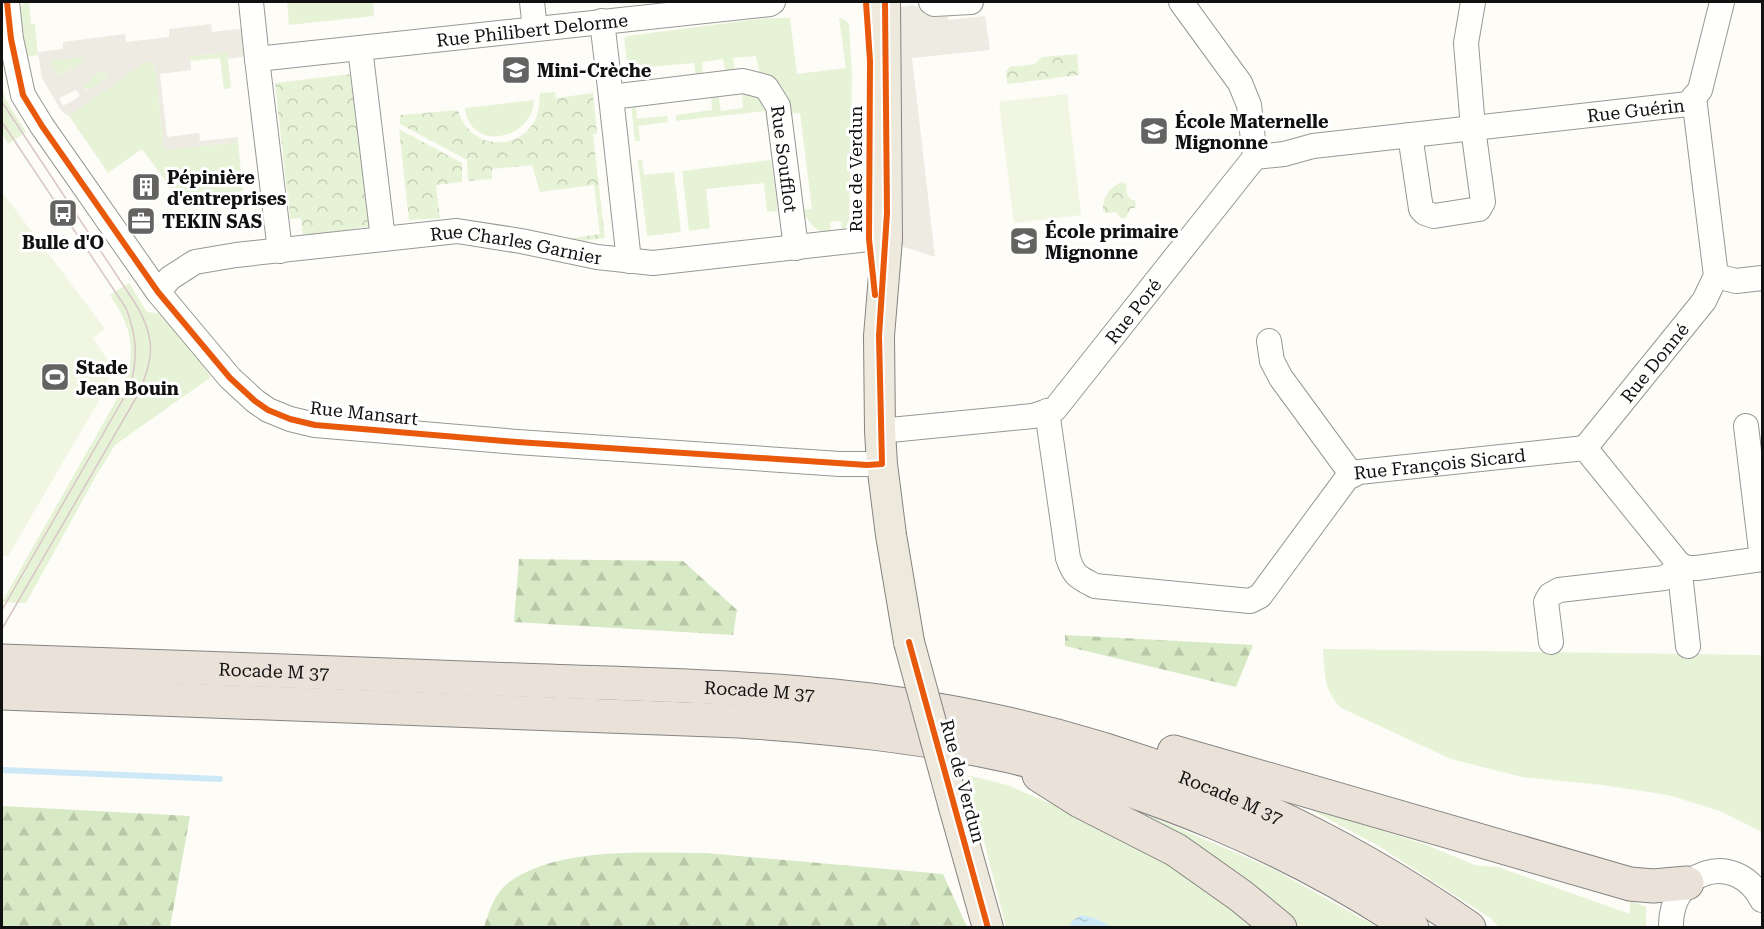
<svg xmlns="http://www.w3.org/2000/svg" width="1764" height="929" font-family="'Roboto Serif',serif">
  <defs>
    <pattern id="forest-firs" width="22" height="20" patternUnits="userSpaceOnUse" patternTransform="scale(1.5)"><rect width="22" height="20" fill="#d8eac5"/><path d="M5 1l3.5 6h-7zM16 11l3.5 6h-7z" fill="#b8c8a8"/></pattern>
    <pattern id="park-crowns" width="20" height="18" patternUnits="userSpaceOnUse" patternTransform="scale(1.5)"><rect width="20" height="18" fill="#e7f3d7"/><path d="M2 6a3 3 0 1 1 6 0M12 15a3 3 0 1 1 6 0" fill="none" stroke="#c5cfb8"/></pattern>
    <pattern id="water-ripples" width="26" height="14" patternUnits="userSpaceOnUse" patternTransform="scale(1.5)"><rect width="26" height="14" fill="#cde8f7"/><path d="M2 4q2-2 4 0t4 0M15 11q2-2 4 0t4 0" fill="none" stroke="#afc6d3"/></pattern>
  </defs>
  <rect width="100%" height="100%" fill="#fdfcf7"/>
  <!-- grass -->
  <path fill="#e7f3d7" d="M 25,2 L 29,2 L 31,24 L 35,24 L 38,55 L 26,57 L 20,7 Z
    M 287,2 L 373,2 L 374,16 L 289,25 Z
    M 765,18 L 790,18 L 797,74 L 846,68 L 839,18 L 845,20 L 849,24 L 852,77 L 849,224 L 842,230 L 841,221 L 830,222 L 831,235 C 816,231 809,224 802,210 L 812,209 L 800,113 L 786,114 L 760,76 L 756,56 L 733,58 L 735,73 L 726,75 L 723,59 L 702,62 L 703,77 L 696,78 L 694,63 L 649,67 L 650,83 L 644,83 L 642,68 L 628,70 L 624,38 L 627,36 Z
    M 227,52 L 231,88 L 224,89 L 220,58 L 190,61 L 190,56 Z
    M 83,56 L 84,62 L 57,76 L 50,61 Z
    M 145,62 L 153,62 L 156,74 L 164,150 L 238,142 L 243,191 L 188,196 L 188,204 L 183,204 L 142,149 L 108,173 L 69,116 Z
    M 102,70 L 108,77 L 88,91 L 83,86 Z
    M 2,85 L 5,98 L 26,132 L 8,144 L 2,133 Z
    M 742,91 L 764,97 L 773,126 L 767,127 L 765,111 L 676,121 L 676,115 L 712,110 L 711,95 L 718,94 L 721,111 L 743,108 Z
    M 534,100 C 533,140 470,153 465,108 Z
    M 636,103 L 637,119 L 667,116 L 668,122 L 638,126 L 640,141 L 635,141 L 631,104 Z
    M 638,160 L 642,160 L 644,175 L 674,172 L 681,232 L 647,236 Z
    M 771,160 L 778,211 L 767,212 L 764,183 L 706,189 L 710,228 L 689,231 L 682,171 Z
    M 129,283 L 147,312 L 158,313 L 184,340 L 211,377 L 115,445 L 96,476 L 26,603 L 2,602 L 122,390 C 137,350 133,330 110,295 Z
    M 1323,649 L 1762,655 L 1762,832 L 1720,811 L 1668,795 L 1603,785 L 1522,777 L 1451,759 L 1341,708 C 1323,689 1325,674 1323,649 Z
    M 967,775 L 1007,785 L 1080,816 L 1176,864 L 1259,927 L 1006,927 Z
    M 1302,805 L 1427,845 L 1475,865 L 1498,867 L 1630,914 L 1630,900 L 1646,907 L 1646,927 L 1500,927 L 1493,922 L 1493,920 L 1377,845 Z
    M 1146,814 L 1275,870 L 1377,927 L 1301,927 L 1274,904 L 1146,817 Z"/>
  <!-- forest -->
  <path fill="url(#forest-firs)" d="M 519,559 L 683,561 L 737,610 L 733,635 L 514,622 Z
    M 1065,635 L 1253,645 L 1236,687 L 1065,646 Z
    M 2,806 L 190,816 L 170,927 L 2,927 Z
    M 706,853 L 943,874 L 967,927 L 484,927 C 489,912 494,894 508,883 C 557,846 647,853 706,853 Z"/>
  <!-- park -->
  <path fill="url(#park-crowns)" d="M 1077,54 L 1079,75 L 1007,84 L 1006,71 L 1010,67 L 1035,64 L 1042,57 Z
    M 350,74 L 370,226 L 303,237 L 301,218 L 290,219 L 275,83 Z
    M 555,92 L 556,98 L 593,93 L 597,133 L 593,135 L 605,238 L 568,243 L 567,239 L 600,234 L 594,185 L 540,192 L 532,165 L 492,169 L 492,179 L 468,181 L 467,160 L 400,124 L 400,115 L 458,110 C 467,145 511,154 532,125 C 539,116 539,104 540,93 Z
    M 399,129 L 462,163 L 462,182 L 436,185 L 440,218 L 409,220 Z
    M 1121,182 L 1126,184 L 1127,195 L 1131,200 L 1135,200 L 1136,207 L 1130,209 L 1126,218 L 1121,218 L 1116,212 L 1106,213 L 1103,211 C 1102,197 1110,188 1121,182 Z"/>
  <!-- pitch -->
  <path fill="#f0f6e1" d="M 1067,94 L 1081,215 L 1014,223 L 999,102 Z
    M 2,192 L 105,329 L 93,338 L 112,367 L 111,372 L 97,404 L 8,556 L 2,556 Z"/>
  <!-- plaza -->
  <path fill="#edebe2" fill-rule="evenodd" d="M 913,5 L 923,9 L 947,11 L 948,20 L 985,16 L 990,50 L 912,58 L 935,257 L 898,245 L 902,113 L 893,108 L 893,12 L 901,7 Z
    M 211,24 L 212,32 L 247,28 L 250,56 L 228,59 L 227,52 L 190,56 L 191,70 L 160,74 L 167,137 L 199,133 L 200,141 L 238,137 L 238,142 L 164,150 L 156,74 L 153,62 L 144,63 L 69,116 L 62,112 L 42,78 L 38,52 L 63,49 L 63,42 L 125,34 L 126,42 L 169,37 L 169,29 ZM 83,57 L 84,62 L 57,76 L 50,61 ZM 102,70 L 108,77 L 87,91 L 83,86 ZM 76,90 L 80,96 L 63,106 L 59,98 Z"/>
  <!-- water -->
  <path fill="url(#water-ripples)" d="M 1082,915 L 1097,919 L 1112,927 L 1069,927 L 1073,920 Z"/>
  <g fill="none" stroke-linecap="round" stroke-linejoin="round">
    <!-- stream -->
    <path stroke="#cde8f7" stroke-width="6" d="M 2,770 L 220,779"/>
    <!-- minor casing -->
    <g stroke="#979795" stroke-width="26">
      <g id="minor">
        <path d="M 7,2 L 11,39 L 23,95 L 42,126 L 158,292 L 230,378 L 255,401 L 268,410 L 290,419 L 315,425 L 517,442 L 840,464 L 882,464"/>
        <path d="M 251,2 L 257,59"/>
        <path d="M 532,2 L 535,29"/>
        <path d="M 931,2 L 934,4 L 971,2"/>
        <path id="s1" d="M 602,21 L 611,97 L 743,81 L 766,87 L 778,106 L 796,248"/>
        <path d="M 360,48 L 383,239"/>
        <path d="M 611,97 L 629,261"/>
        <path d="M 1410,135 L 1421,209 L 1425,213 L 1434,216 L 1479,209 L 1483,202 L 1473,128 L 1466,43 L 1473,2"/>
        <path id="s2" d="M 1255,157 L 1284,154 L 1313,146 L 1688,104 L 1700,90 L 1722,2"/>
        <path id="s3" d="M 280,251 L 257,59 L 751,6 L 770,4 L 773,2"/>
        <path d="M 1716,276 L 1736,281 L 1762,278"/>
        <path id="s4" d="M 158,292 L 170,278 L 195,262 L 236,255 L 457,231 L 521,241 L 597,257 L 653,263 L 869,239 L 887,239"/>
        <path d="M 1269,341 L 1272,361 L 1281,378 L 1352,475"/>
        <path id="s5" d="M 1047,411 L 1068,558 C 1074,576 1078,577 1095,586 L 1250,601 L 1260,596 L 1347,478 L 1359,472 L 1585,448 L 1679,564 L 1687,568 L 1697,568 L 1762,559"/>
        <path d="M 1746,426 L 1762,559"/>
        <path id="s6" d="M 880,431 L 1033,416 L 1055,409 L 1255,157 L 1249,105 L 1240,83 L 1181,2"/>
        <path id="s7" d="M 1585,448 L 1704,301 L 1716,276 L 1694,97"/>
        <path d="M 1679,564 L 1688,646"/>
        <path d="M 1551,642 L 1546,602 L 1550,595 L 1559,590 L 1664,578 L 1672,573 L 1679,564"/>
        <path d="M 1671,928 C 1669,870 1736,849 1762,900"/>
      </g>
    </g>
    <!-- major casing -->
    <g stroke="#858482" stroke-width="32">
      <path id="major" d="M 885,2 L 887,239 L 879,336 L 880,431 L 882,464 L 891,535 L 909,642
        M 954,807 L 988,928"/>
    </g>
    <!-- highway casing -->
    <g stroke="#858482" stroke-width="35">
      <g id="highway">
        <path id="s8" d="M 2,661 C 174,667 347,673 519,680 C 646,685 774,686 900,704 C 1104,733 1300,809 1469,928"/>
        <path d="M 2,693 L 739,721 C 829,727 920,736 1009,756 C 1151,789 1291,847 1412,928"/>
        <path d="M 1174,752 L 1630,884 L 1653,886 L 1687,883"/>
        <path d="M 1039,775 L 1080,801 L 1176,850 L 1241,896 L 1280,928"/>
      </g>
    </g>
    <!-- minor -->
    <use href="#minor" stroke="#fffffe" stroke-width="24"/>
    <!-- major -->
    <use href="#major" stroke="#ede9dc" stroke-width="30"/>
    <!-- highway -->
    <use href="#highway" stroke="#eae1d8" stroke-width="33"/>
    <!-- tram -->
    <path stroke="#d9c6c7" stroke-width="1.5" d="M 2,102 L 135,303 C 157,339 154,361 136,398 L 2,629
      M 2,122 L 126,308 C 137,336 138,358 130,387 L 2,610"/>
    <!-- major-bridge casing -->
    <g stroke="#858482" stroke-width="32" stroke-linecap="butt">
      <path id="major-bridge" d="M 909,642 L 954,807"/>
    </g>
    <!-- major-bridge -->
    <use href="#major-bridge" stroke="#ede9dc" stroke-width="30"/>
    <!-- cycleway casing -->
    <g stroke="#fff" stroke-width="10">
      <path id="cycleway" d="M 7,2 L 11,39 L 23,95 L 42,126 L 158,292 L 230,378 L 255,401 L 268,410 L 290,419 L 315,425 L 517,442 L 867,465 L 882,464 L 879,336 L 887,213 L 885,2
        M 866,2 L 870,61 L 869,239 L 875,295
        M 909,642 L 988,928"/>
    </g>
    <!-- cycleway -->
    <use href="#cycleway" stroke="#e8590c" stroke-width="6"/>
  </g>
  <!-- icons -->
  <defs>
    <g id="school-square" transform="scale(1.5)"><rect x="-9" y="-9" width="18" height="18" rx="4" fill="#646362" stroke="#fff"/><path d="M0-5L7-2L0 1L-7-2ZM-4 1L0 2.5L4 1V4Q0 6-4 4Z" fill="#fff"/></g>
    <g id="building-square" transform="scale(1.5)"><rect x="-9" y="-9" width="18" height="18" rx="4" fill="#646362" stroke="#fff"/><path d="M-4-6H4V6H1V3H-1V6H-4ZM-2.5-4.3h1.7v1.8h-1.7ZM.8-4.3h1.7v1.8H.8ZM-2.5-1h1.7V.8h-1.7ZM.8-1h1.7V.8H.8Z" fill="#fff"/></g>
    <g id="bus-square" transform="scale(1.5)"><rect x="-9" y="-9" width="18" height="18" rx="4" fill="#646362" stroke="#fff"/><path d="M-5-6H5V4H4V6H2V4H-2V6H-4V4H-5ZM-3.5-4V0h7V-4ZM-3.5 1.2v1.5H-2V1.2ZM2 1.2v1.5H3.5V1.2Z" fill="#fff"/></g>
    <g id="office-square" transform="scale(1.5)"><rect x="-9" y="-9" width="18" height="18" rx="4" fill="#646362" stroke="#fff"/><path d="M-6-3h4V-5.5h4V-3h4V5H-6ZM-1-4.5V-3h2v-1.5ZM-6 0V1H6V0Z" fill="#fff"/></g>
    <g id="stadium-square" transform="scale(1.5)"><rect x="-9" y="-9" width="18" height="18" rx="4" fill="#646362" stroke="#fff"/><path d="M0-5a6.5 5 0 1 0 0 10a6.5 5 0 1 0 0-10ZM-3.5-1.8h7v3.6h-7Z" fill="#fff"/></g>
  </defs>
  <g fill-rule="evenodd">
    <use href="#school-square" x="516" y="70"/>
    <use href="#school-square" x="1154" y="131"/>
    <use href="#building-square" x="146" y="187"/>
    <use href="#bus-square" x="63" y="213"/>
    <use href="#office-square" x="141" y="221"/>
    <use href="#school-square" x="1024" y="241"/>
    <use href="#stadium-square" x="55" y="377"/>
  </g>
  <g text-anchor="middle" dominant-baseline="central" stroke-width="6" stroke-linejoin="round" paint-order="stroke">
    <!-- street labels -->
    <g font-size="18" fill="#111" stroke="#fff">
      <text stroke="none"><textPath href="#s3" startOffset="470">Rue Philibert Delorme</textPath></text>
      <text stroke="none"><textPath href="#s2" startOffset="384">Rue Guérin</textPath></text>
      <text stroke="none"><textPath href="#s1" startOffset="309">Rue Soufflot</textPath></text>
      <text transform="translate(855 169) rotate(-90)">Rue de Verdun</text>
      <text stroke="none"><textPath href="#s4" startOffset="372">Rue Charles Garnier</textPath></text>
      <text stroke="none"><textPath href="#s6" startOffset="302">Rue Poré</textPath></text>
      <text stroke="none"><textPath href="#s7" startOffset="110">Rue Donné</textPath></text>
      <text transform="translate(364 413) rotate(6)">Rue Mansart</text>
      <text stroke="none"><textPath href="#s5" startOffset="597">Rue François Sicard</textPath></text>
      <text stroke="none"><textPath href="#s8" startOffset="272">Rocade M 37</textPath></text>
      <text stroke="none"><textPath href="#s8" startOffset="758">Rocade M 37</textPath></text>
      <text transform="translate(963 781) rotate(75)">Rue de Verdun</text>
      <text stroke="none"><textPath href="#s8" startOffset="1244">Rocade M 37</textPath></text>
    </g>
    <!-- poi labels -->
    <g font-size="18" font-weight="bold" fill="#111" stroke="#fff" text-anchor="start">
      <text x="537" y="70">Mini-Crèche</text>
      <text x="1175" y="121">École Maternelle<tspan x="1175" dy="21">Mignonne</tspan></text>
      <text x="167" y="177">Pépinière<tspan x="167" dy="21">d'entreprises</tspan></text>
      <text x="162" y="221">TEKIN SAS</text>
      <text x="1045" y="231">École primaire<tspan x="1045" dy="21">Mignonne</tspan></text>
      <text x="63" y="242" text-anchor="middle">Bulle d'O</text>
      <text x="76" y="367">Stade<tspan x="76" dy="21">Jean Bouin</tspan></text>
    </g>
  </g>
  <!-- border -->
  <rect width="1764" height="929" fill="none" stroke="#111111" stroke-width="6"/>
</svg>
